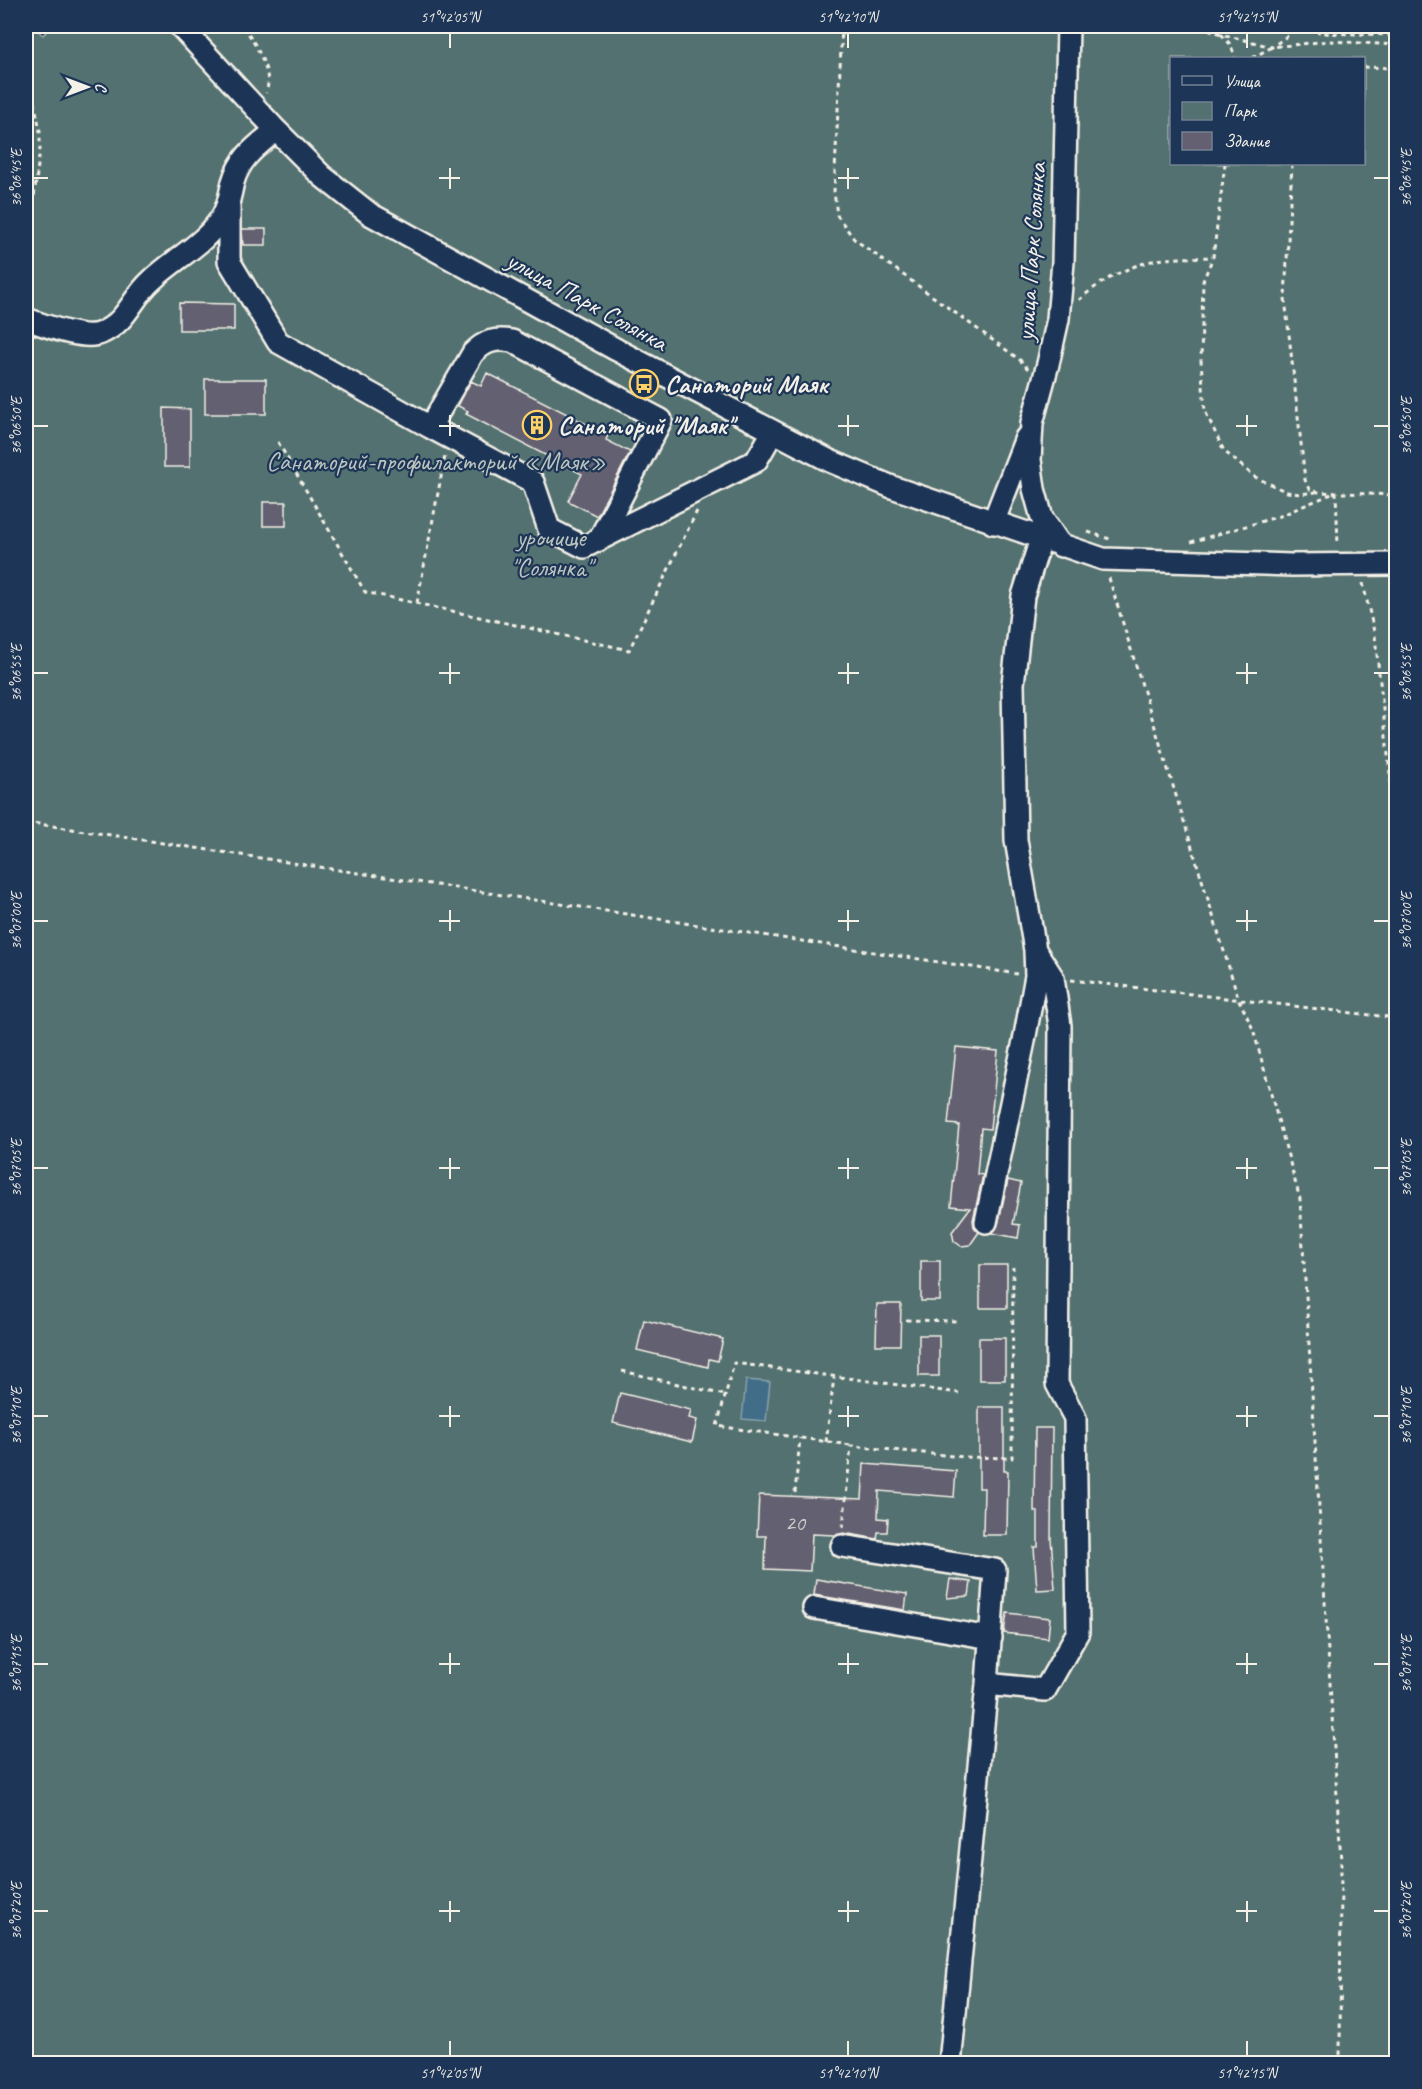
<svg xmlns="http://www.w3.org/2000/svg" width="1422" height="2089" font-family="Caveat,sans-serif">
  <rect width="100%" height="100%" fill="#1d3557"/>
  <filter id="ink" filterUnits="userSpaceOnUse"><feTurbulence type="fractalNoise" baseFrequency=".0167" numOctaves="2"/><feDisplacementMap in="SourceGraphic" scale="12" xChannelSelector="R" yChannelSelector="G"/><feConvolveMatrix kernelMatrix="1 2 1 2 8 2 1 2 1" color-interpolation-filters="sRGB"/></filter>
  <g filter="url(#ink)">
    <!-- green -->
    <path fill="#537170" stroke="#a4b1ac" stroke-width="1.5" fill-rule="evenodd" d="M 26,26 L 32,26 L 43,35 L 52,26 L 1396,26 L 1396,2063 L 26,2064 ZM 1172,58 L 1364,58 L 1364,164 L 1172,164 Z"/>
    <!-- water -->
    <path fill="#426d88" stroke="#89a2ae" stroke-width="1.5" d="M 746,1380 L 770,1382 L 766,1421 L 742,1419 Z"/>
    <!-- building -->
    <path fill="#646071" stroke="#f4f1e8" stroke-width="1.5" d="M 242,229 L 266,229 L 266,245 L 243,245 Z
      M 179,303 L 234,304 L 234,330 L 179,330 Z
      M 487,373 L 608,435 L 606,440 L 630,452 L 597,516 L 568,501 L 582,474 L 466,414 L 468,411 L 458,406 L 471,381 L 481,386 Z
      M 205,379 L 266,379 L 266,414 L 205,414 Z
      M 164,408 L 190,409 L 190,467 L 164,467 Z
      M 263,502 L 286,502 L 286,526 L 263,526 Z
      M 956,1047 L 998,1051 L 990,1129 L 981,1128 L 977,1174 L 983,1175 L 973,1220 L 974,1227 L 979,1232 L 970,1245 L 961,1246 L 954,1241 L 952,1232 L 970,1208 L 951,1206 L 959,1125 L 948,1124 Z
      M 1008,1180 L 1021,1183 L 1013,1224 L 1020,1225 L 1018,1238 L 992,1233 L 998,1225 Z
      M 921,1261 L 940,1261 L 940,1301 L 921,1301 Z
      M 980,1265 L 1007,1265 L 1007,1308 L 980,1308 Z
      M 877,1304 L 901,1304 L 900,1345 L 876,1345 Z
      M 644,1320 L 723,1339 L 718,1361 L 709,1359 L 708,1367 L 637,1350 Z
      M 919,1335 L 939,1335 L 939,1376 L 919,1376 Z
      M 979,1338 L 1005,1338 L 1005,1380 L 979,1380 Z
      M 620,1393 L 691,1410 L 689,1418 L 697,1420 L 692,1442 L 613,1423 Z
      M 979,1407 L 1004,1407 L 1004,1471 L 1008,1471 L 1007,1535 L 983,1535 L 984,1488 L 979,1488 Z
      M 1035,1428 L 1052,1428 L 1051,1538 L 1055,1589 L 1037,1590 L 1034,1547 L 1038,1547 L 1038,1512 L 1034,1511 Z
      M 864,1464 L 956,1471 L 954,1497 L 879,1491 L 878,1518 L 888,1519 L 887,1532 L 878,1532 L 877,1539 L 844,1533 L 835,1535 L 812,1534 L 810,1571 L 765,1569 L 766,1536 L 757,1536 L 759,1495 L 862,1499 Z
      M 816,1579 L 907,1594 L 905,1610 L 814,1595 Z
      M 950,1579 L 971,1582 L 969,1596 L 947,1598 Z
      M 1007,1613 L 1050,1618 L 1048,1638 L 1004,1633 Z"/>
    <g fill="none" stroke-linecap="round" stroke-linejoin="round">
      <!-- minor casing -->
      <g stroke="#f4f1e8" stroke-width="26">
        <path id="minor" d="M 180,26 L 276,130 L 322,176 L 370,214 L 617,350 L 830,461 L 892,487 L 1103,559 L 1291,565 L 1396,564
          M 229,206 L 229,261 L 278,342 L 430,427
          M 26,319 C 44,325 84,341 101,333 C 127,322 132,298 151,281 C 174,259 205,244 222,217 C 229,206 230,194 233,182 C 240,157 257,146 276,130
          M 993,523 L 1026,438
          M 599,540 L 661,420 L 512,341 C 495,338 485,341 473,353 L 430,427 L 533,482 L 549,529 L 584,547 L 756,461 L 773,432
          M 1061,546 L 1042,518 L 1034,489 L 1030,460 L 1032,423 L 1048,364 L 1058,319 L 1063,262 L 1068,26
          M 986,1222 L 1024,1041 L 1036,976 L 1035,951
          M 842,1546 L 995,1570 L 987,1684 L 950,2064
          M 814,1608 L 991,1638
          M 987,1684 L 1045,1690 L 1078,1632 L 1075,1418 L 1057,1384 L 1060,1026 L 1053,978 L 1035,950 L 1016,840 L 1013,684 L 1023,596 L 1041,539"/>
      </g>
      <!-- path -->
      <path stroke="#f4f1e8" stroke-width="3" stroke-dasharray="4.5 4.5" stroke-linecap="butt" d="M 244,26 C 254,43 274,73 266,93
        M 842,26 L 834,192 L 837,215 L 854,239 L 1020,360 L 1028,369
        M 1200,26 L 1221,34 L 1272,47 L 1287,36 L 1292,26
        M 1308,26 L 1321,33 L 1396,35
        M 1221,34 L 1231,45 L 1235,58
        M 26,58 L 40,131 L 40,149 L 26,262
        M 1252,58 L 1272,47 L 1329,41 L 1396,45
        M 1364,67 L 1396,68
        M 1225,164 L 1213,257 L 1203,281 L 1201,361 L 1205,411 L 1224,451 L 1255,477 L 1287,492 L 1300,494 L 1316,492
        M 1292,164 L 1285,298 L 1305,480 L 1310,489 L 1318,492 L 1396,495
        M 1079,300 C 1099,282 1126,267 1152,261 C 1172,257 1193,258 1213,257
        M 278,442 L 365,592 L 629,650 L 697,511
        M 1088,532 L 1113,540
        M 1191,542 L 1280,516 L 1336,492 L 1338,545
        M 1109,578 L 1239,1000 L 1253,1029 L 1300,1199 L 1341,1861 L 1340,2064
        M 1363,583 L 1375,636 L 1392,792 L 1396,809
        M 417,603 L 445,456
        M 26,822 L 1017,974
        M 1071,980 L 1396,1018
        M 906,1320 L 960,1321
        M 622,1371 L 725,1395
        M 826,1442 L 834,1377
        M 850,1445 L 717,1426 L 734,1363 L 959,1393
        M 795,1493 L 800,1438
        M 843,1528 L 851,1446 L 964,1457 L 1012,1458 L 1013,1267"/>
      <!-- minor -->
      <use href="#minor" stroke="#1d3557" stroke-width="21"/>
    </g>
  </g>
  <!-- ticks -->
  <path fill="none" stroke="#f4f1e8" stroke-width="2" d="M 450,33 L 450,48M 848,33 L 848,48M 1247,33 L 1247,48M 450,168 L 450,189M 848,168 L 848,189M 33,178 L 48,178M 439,178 L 460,178M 838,178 L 859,178M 1374,178 L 1389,178M 450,415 L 450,436M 848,415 L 848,436M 1247,415 L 1247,436M 33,426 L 48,426M 439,426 L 460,426M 838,426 L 859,426M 1236,426 L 1257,426M 1374,426 L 1389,426M 450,663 L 450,684M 848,663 L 848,684M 1247,663 L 1247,684M 33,673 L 48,673M 439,673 L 460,673M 838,673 L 859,673M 1236,673 L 1257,673M 1374,673 L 1389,673M 450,910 L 450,931M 848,910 L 848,931M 1247,910 L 1247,931M 33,921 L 48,921M 439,921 L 460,921M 838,921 L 859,921M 1236,921 L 1257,921M 1374,921 L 1389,921M 450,1158 L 450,1179M 848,1158 L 848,1179M 1247,1158 L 1247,1179M 33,1168 L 48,1168M 439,1168 L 460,1168M 838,1168 L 859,1168M 1236,1168 L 1257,1168M 1374,1168 L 1389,1168M 450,1406 L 450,1427M 848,1406 L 848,1427M 1247,1406 L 1247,1427M 33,1416 L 48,1416M 439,1416 L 460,1416M 838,1416 L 859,1416M 1236,1416 L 1257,1416M 1374,1416 L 1389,1416M 450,1653 L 450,1674M 848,1653 L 848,1674M 1247,1653 L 1247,1674M 33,1664 L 48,1664M 439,1664 L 460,1664M 838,1664 L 859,1664M 1236,1664 L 1257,1664M 1374,1664 L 1389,1664M 450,1901 L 450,1922M 848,1901 L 848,1922M 1247,1901 L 1247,1922M 33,1911 L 48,1911M 439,1911 L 460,1911M 838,1911 L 859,1911M 1236,1911 L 1257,1911M 1374,1911 L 1389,1911M 450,2041 L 450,2056M 848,2041 L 848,2056M 1247,2041 L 1247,2056"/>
  <!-- icons -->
  <defs>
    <g id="bus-ring" transform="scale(1.5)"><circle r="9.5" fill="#1d3557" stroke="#ffd166" stroke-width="1.5"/><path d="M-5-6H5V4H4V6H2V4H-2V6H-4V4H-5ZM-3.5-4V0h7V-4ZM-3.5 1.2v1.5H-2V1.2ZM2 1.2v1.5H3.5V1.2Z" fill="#ffd166"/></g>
    <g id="building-ring" transform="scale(1.5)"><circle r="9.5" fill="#1d3557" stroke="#ffd166" stroke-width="1.5"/><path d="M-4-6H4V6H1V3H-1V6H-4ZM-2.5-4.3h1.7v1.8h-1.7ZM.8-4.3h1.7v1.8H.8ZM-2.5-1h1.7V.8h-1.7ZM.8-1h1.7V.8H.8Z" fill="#ffd166"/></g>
  </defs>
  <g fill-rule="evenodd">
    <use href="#bus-ring" x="644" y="384"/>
    <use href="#building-ring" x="537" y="425"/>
  </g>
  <g text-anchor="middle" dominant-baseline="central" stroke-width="4.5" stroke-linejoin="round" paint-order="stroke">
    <!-- number labels -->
    <g font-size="22" fill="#d0cdca">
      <text x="795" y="1523">20</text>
    </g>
    <!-- street labels -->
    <g font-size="26" fill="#f4f1e8" stroke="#1d3557">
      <text transform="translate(1031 252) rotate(-86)">улица Парк Солянка</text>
      <text transform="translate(587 301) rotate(29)">улица Парк Солянка</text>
    </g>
    <!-- poi labels -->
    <g font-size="26" font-weight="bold" fill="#f4f1e8" stroke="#1d3557" text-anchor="start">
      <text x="665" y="384">Санаторий Маяк</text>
      <text x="558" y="425">Санаторий "Маяк"</text>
    </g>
    <!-- park labels -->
    <g font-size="26" fill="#bcc4be" stroke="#1d3557">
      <text x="436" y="461">Санаторий-профилакторий «Маяк»</text>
      <text x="551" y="537">урочище<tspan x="551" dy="30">"Солянка"</tspan></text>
    </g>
  </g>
  <!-- margin -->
  <rect width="1422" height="2089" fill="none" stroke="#1d3557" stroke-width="66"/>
  <!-- legend -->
  <rect x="1170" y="57" width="195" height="108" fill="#1d3557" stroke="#738091" stroke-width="1.5"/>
  <rect x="1182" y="76" width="30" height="9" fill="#1d3557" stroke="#738091" stroke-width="1.5"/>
  <text x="1224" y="87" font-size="18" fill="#f4f1e8">Улица</text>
  <rect x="1182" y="102" width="30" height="18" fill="#537170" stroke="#738091" stroke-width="1.5"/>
  <text x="1224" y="117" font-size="18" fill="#f4f1e8">Парк</text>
  <rect x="1182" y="132" width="30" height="18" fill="#646071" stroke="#738091" stroke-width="1.5"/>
  <text x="1224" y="147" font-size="18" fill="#f4f1e8">Здание</text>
  <!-- north arrow -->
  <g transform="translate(87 87) rotate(90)" stroke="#1d3557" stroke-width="4.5" paint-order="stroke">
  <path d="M0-4.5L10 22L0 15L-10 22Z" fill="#f4f1e8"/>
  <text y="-9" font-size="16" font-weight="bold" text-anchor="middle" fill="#f4f1e8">С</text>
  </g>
  <rect x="33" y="33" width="1356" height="2023" fill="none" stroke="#f4f1e8" stroke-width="2"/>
  <g font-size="15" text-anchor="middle" fill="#f4f1e8">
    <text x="450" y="22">51°42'05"N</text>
    <text x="848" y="22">51°42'10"N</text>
    <text x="1247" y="22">51°42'15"N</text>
    <text transform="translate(16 178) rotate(-90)" y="5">36°06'45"E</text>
    <text transform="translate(1406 178) rotate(-90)" y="5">36°06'45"E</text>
    <text transform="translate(1406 426) rotate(-90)" y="5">36°06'50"E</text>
    <text transform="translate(16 426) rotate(-90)" y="5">36°06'50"E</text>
    <text transform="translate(1406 673) rotate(-90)" y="5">36°06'55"E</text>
    <text transform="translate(16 673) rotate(-90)" y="5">36°06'55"E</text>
    <text transform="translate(1406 921) rotate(-90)" y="5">36°07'00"E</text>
    <text transform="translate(16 921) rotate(-90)" y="5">36°07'00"E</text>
    <text transform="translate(1406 1168) rotate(-90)" y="5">36°07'05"E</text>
    <text transform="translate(16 1168) rotate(-90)" y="5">36°07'05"E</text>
    <text transform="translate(1406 1416) rotate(-90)" y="5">36°07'10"E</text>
    <text transform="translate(16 1416) rotate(-90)" y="5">36°07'10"E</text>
    <text transform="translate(1406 1664) rotate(-90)" y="5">36°07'15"E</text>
    <text transform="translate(16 1664) rotate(-90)" y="5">36°07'15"E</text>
    <text transform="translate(16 1911) rotate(-90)" y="5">36°07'20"E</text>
    <text transform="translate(1406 1911) rotate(-90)" y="5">36°07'20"E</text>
    <text x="450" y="2078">51°42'05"N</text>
    <text x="848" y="2078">51°42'10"N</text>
    <text x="1247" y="2078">51°42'15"N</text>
  </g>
</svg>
